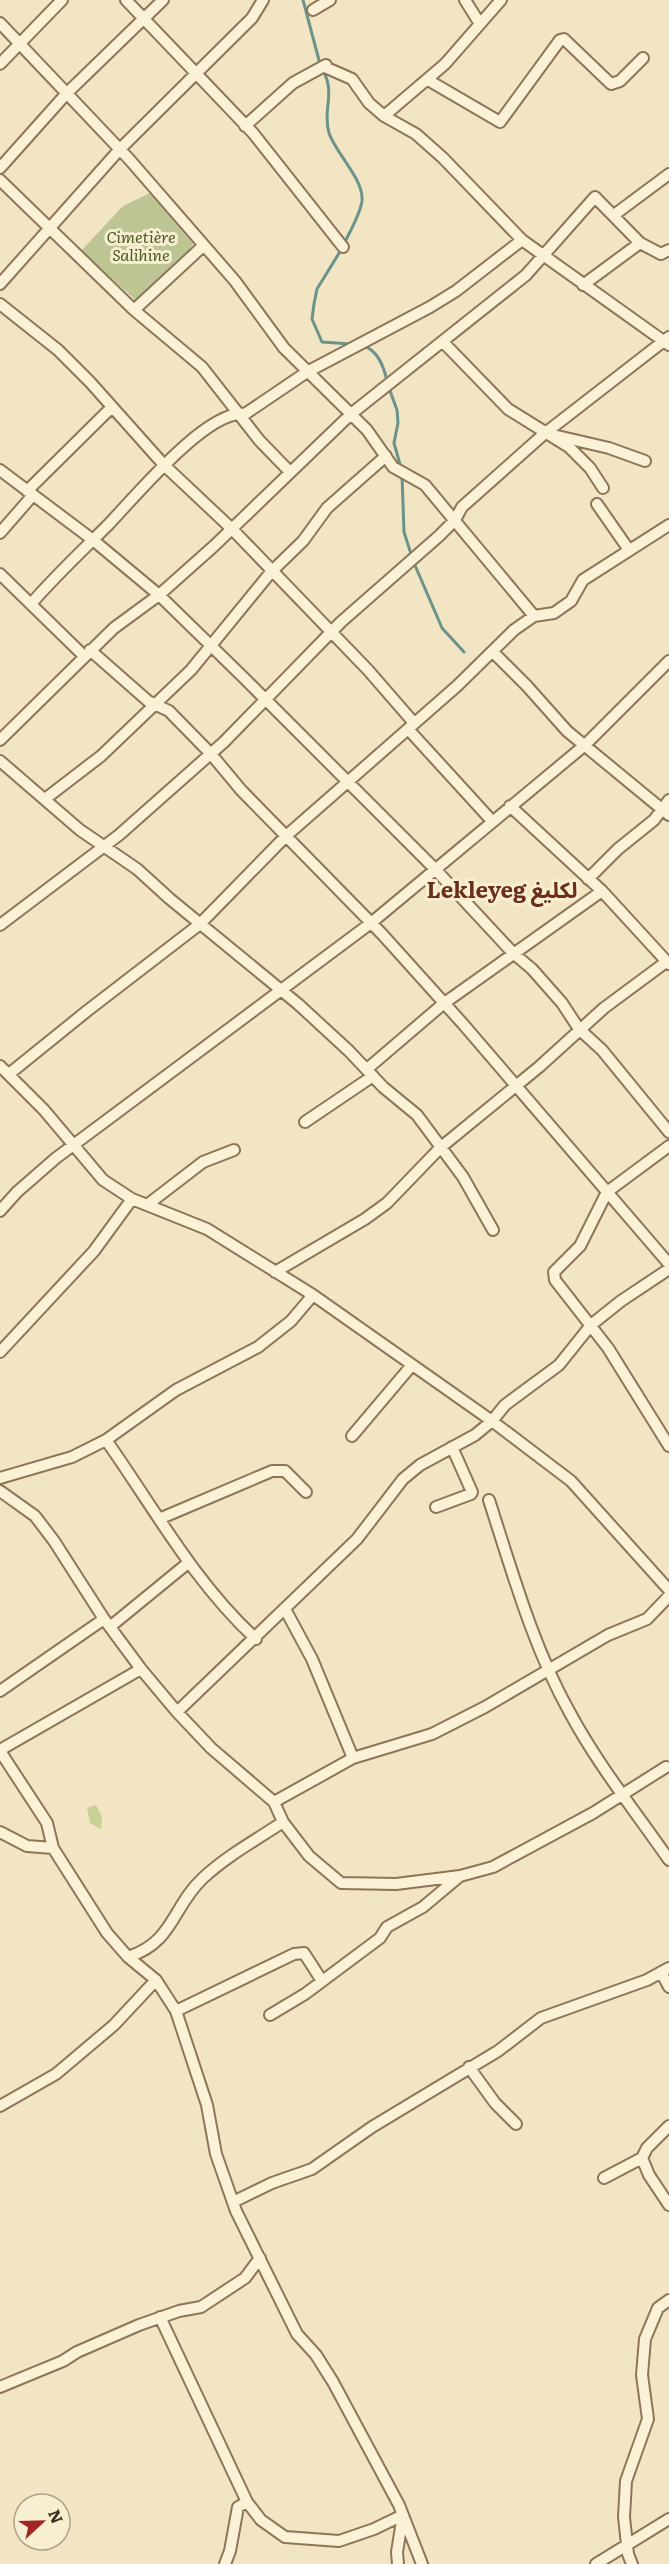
<svg xmlns="http://www.w3.org/2000/svg" width="669" height="2564" font-family="Literata,'Noto Sans Arabic',serif">
  <rect width="100%" height="100%" fill="#f1e5c3"/>
  <!-- green -->
  <path fill="#c8d096" d="M 96,1805 L 102,1817 L 101,1829 L 90,1823 L 87,1808 Z"/>
  <!-- cemetery -->
  <path fill="#bdc595" d="M 150,193 L 193,244 L 175,269 L 138,302 L 81,251 L 123,206 Z"/>
  <g fill="none" stroke-linecap="round" stroke-linejoin="round">
    <!-- stream -->
    <path stroke="#6b938a" stroke-width="3" d="M 303,0 L 320,64
      M 323,70 C 336,95 322,109 329,133 C 336,154 364,179 362,201 C 360,215 350,231 344,244
      M 341,250 L 317,289 L 314,304 L 312,319 L 322,342 L 351,344
      M 364,346 C 378,351 384,367 387,381
      M 389,388 L 397,410 L 398,423 L 394,443 L 401,468
      M 402,475 L 404,532 L 412,557
      M 414,563 L 442,628 L 464,652"/>
    <!-- minor casing -->
    <g stroke="#8d7658" stroke-width="14">
      <path id="minor" d="M 126,0 L 253,133 L 343,247
        M 465,0 L 480,24
        M 313,10 L 330,0
        M 0,23 L 129,159 L 235,281 L 284,348 L 367,430 L 393,467 L 425,485 L 534,616
        M 0,64 L 62,0
        M 428,80 L 500,122 L 560,40 L 564,39 L 611,84 L 620,81 L 643,58
        M 384,116 L 445,64 L 501,0
        M 245,126 L 293,83 L 326,65 L 327,68 L 352,79 L 369,103 L 384,116 L 416,134 L 443,158 L 522,240 L 669,345
        M 0,168 L 67,93 L 163,0
        M 0,180 L 134,310 L 202,367 L 259,440 L 290,472
        M 614,215 L 669,174
        M 0,284 L 120,149 L 252,18 L 263,0
        M 583,285 L 640,243
        M 0,304 L 58,350 L 90,382 L 164,465 L 232,529 L 368,670 L 414,723
        M 134,310 L 203,246
        M 443,342 L 508,409 L 569,447 L 590,468 L 603,488
        M 553,435 L 609,448 L 645,461
        M 0,470 L 93,540 L 159,595 L 243,677 L 434,868 L 513,953 L 532,969 L 562,1003 L 579,1029 L 602,1050 L 669,1132
        M 27,491 L 111,408
        M 597,504 L 629,550
        M 0,533 L 33,495
        M 0,574 L 84,656
        M 31,604 C 55,576 82,551 108,525 C 134,498 207,409 245,414 L 307,372 L 430,307 L 456,291 L 522,240
        M 90,650 L 148,701 L 169,711 L 211,754 L 241,790 L 382,934 L 463,1024 L 669,1264
        M 493,652 L 527,686 L 567,731 L 669,815
        M 408,729 L 492,821
        M 0,740 L 114,628 L 159,595 L 214,546 L 351,414 L 526,275 L 595,197 L 640,243 L 661,254 L 669,250
        M 0,761 L 80,830 L 137,869 L 170,899 L 298,1004 L 349,1051 L 383,1087 L 417,1115 L 463,1177 L 493,1230
        M 45,799 L 101,756 L 191,670 L 271,572 L 303,541 L 327,508 L 386,456
        M 510,806 L 602,891 L 669,964
        M 588,879 L 618,849 L 654,820 L 669,800
        M 0,925 L 119,835 L 224,742 L 341,622 L 439,536 L 455,520 L 462,507 L 544,434 L 669,337
        M 0,1066 L 44,1110 L 103,1180 L 132,1199 L 207,1229 L 313,1295 L 492,1421 L 571,1481 L 669,1590
        M 367,1069 L 443,1004 L 602,891
        M 9,1074 L 87,1011 L 200,924 L 286,836 L 457,686 L 514,630 L 534,616 L 554,613 L 571,601 L 583,580 L 669,525
        M 305,1122 L 373,1076
        M 669,1146 L 607,1192 L 580,1246 L 554,1272 L 555,1280 L 608,1348 L 669,1446
        M 147,1205 L 203,1162 L 234,1150
        M 0,1211 L 17,1192 L 56,1158 L 371,923 L 585,745 L 669,661
        M 275,1272 L 365,1219 L 387,1203 L 440,1148 L 539,1067 L 604,1008 L 666,962
        M 0,1352 L 94,1251 L 132,1199
        M 352,1436 L 412,1365
        M 106,1440 C 154,1508 194,1582 256,1639
        M 0,1478 L 72,1457 L 106,1440 L 176,1390 L 258,1347 L 291,1321 L 313,1295
        M 0,1491 L 35,1516 L 54,1541 L 104,1619 L 141,1669 L 177,1712 L 211,1748 L 274,1802 L 283,1822 L 309,1856 L 341,1883 L 396,1884 L 460,1876 L 493,1867 L 593,1813 L 666,1767
        M 489,1500 C 512,1571 533,1647 570,1713 C 598,1765 635,1811 669,1860
        M 436,1507 L 471,1494 L 472,1492 L 452,1447
        M 159,1519 L 272,1471 L 285,1471 L 306,1492
        M 285,1609 L 312,1659 L 353,1758
        M 111,1626 L 188,1563
        M 0,1691 L 104,1619
        M 177,1712 L 357,1539 L 403,1479 L 420,1465 L 475,1435 L 492,1421 L 505,1405 L 559,1365 L 591,1325 L 621,1301 L 669,1269
        M 0,1750 L 141,1669
        M 0,1751 L 47,1823 L 53,1848 L 107,1933 L 128,1957 L 156,1980 L 176,2011 L 207,2105 L 216,2154 L 236,2211 L 297,2334 L 316,2355 L 333,2382 L 399,2505 L 422,2564
        M 274,1802 L 353,1758 L 432,1734 L 485,1707 L 608,1635 L 647,1619 L 669,1596
        M 0,1832 L 27,1846 L 53,1848
        M 128,1957 C 174,1942 172,1907 203,1878 C 228,1855 256,1840 283,1822
        M 661,1972 L 669,1987
        M 176,2011 L 294,1954 L 304,1953 L 322,1981
        M 270,2015 L 305,1994 L 380,1938 L 387,1927 L 423,1907 L 460,1876
        M 469,2067 L 495,2103 L 516,2124
        M 0,2106 L 56,2074 L 114,2025 L 156,1980
        M 642,2158 L 649,2175 L 669,2205
        M 604,2178 L 642,2158 L 647,2148 L 669,2126
        M 233,2202 L 272,2183 L 312,2169 L 372,2127 L 498,2051 L 541,2018 L 647,1980 L 669,1968
        M 160,2317 L 247,2502 L 261,2520 L 285,2537 L 339,2541 L 374,2529 L 403,2515
        M 0,2387 L 63,2361 L 77,2352 L 139,2325 L 179,2311 L 201,2307 L 245,2278 L 260,2258
        M 225,2564 L 230,2551 L 238,2507 L 247,2502
        M 398,2564 L 397,2552 L 403,2515
        M 596,2564 L 669,2519
        M 632,2564 L 628,2554 L 624,2517 L 626,2481 L 648,2419 L 642,2375 L 645,2339 L 658,2308 L 669,2300"/>
    </g>
    <!-- minor -->
    <use href="#minor" stroke="#fbf1d7" stroke-width="10"/>
  </g>
  <g text-anchor="middle" dominant-baseline="central" stroke-width="6" stroke-linejoin="round" paint-order="stroke">
    <!-- park labels -->
    <g font-size="16" font-style="italic" fill="#4a5a22" stroke="#f8efd3">
      <text x="141" y="236">Cimetière<tspan x="141" dy="18">Salihine</tspan></text>
    </g>
    <!-- district labels -->
    <g font-size="22" font-weight="bold" fill="#6c2d19" stroke="#f8efd3">
      <text x="502" y="888">Lekleyeg لكليغ</text>
    </g>
  </g>
  <!-- north arrow -->
  <g transform="translate(42 2522) rotate(68)"><circle r="28" fill="#f8efd3" stroke="#ada18a" stroke-width="1.5"/>
  <path d="M0-4.5L10 22L0 15L-10 22Z" fill="#a02723"/>
  <text y="-9" font-size="16" font-weight="bold" text-anchor="middle" fill="#3c2d1d">N</text>
  </g>
</svg>
